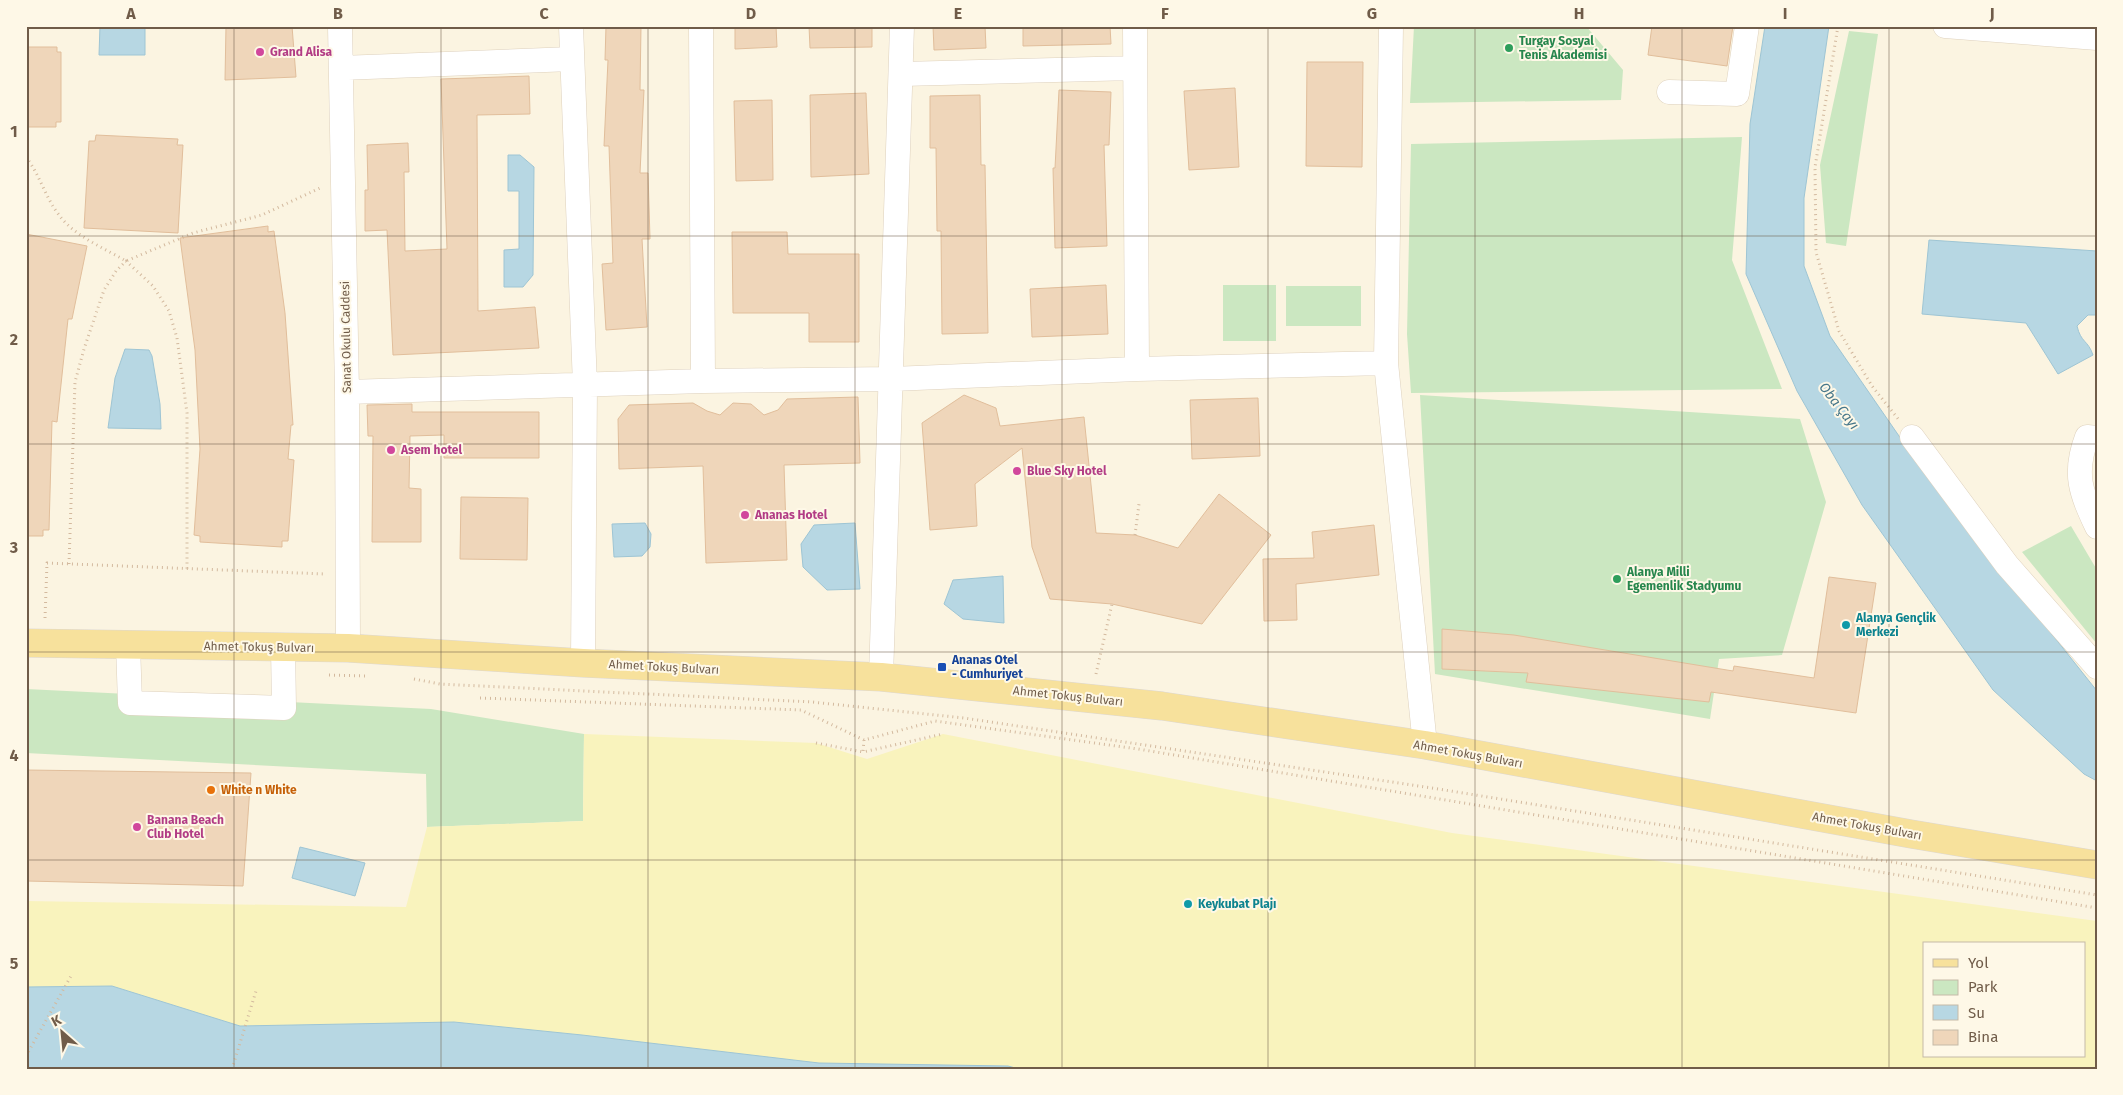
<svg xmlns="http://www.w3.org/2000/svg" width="2123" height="1095" font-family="'Fira Sans',sans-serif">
  <rect width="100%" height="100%" fill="#fbf4e1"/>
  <!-- green -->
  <path fill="#cbe7c1" d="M 1414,26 L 1586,26 L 1623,70 L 1621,100 L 1410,103 Z
    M 1849,31 L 1878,34 L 1846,246 L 1826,243 L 1820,165 Z
    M 1742,137 L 1732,260 L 1782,389 L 1411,393 L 1407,334 L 1411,144 Z
    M 1223,285 L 1276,285 L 1276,341 L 1223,341 Z
    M 1286,286 L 1361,286 L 1361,326 L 1286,326 Z
    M 1420,395 L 1800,419 L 1826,502 L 1782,655 L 1719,659 L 1710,719 L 1435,674 Z
    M 2071,526 L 2097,570 L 2097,644 L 2022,552 Z
    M 26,689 L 431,709 L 584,734 L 583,821 L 427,827 L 426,774 L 26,753 Z"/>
  <!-- sand -->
  <path fill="#f9f3bd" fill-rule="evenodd" d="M 584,734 L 816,743 L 867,759 L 943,734 L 1452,833 L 2097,921 L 2097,1069 L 1019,1069 L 1008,1066 L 819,1063 L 582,1035 L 454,1022 L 240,1026 L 112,986 L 26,987 L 26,901 L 406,907 L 427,827 L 583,821 ZM 1924,944 L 2084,944 L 2084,1056 L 1924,1056 Z"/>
  <!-- water -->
  <path fill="#b7d7e3" stroke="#9ec5d4" d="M 100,26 L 145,26 L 145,55 L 99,55 Z
    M 1765,26 L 1829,26 L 1804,198 L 1804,266 L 1830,336 L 1928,478 L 2097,691 L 2097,781 L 2084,774 L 1993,690 L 1862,505 L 1797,391 L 1746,274 L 1750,124 Z
    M 508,155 L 520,155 L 534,167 L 533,275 L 523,287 L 504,287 L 504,250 L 519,249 L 519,191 L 508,191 Z
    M 1929,240 L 2097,251 L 2097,315 L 2088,315 L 2077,326 C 2081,343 2088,340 2093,355 L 2058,374 L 2026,323 L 1922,314 Z
    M 125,349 L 149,350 L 152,356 L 160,404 L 161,429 L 108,428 L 115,378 Z
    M 645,523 L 651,534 L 650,547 L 642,556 L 614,557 L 612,524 Z
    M 855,523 L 860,589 L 827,590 L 803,567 L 801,544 L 814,525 Z
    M 1003,576 L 1004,623 L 963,619 L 944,604 L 953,580 Z
    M 300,847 L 365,863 L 355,896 L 292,878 Z
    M 112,986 L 240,1026 L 454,1022 L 582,1035 L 819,1063 L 1008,1066 L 1019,1069 L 26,1069 L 26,987 Z"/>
  <!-- building -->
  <path fill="#efd6ba" stroke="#e1be9b" d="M 226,26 L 292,26 L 296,77 L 225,80 Z
    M 606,26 L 641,26 L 640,90 L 644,90 L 640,173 L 648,173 L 650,239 L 642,239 L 647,327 L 606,330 L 602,264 L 613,263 L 609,146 L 604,146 L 608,60 L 605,60 Z
    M 735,26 L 776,26 L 777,47 L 735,49 Z
    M 809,26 L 872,26 L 872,47 L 810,48 Z
    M 933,26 L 985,26 L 986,48 L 934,50 Z
    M 1023,26 L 1110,26 L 1111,44 L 1023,46 Z
    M 1652,26 L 1733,26 L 1727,66 L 1648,55 Z
    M 26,47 L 57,47 L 57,52 L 61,52 L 61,122 L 56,122 L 56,127 L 26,127 Z
    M 1307,62 L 1363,62 L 1362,167 L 1306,166 Z
    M 529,76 L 530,114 L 477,115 L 478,311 L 535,307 L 539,348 L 393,355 L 387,230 L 365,231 L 365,190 L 368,190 L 367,145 L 408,143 L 409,172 L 404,172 L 405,251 L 447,249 L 441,79 Z
    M 1235,88 L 1239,167 L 1189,170 L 1184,91 Z
    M 1059,90 L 1111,92 L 1109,145 L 1104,145 L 1107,246 L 1055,248 L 1053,168 L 1055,168 Z
    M 866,93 L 869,174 L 811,177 L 810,95 Z
    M 980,95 L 981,165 L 985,165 L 988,333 L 942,334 L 941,231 L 937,231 L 936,148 L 930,148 L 930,96 Z
    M 772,100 L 773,180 L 736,181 L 734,101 Z
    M 96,135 L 178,139 L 177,145 L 183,145 L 178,233 L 84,228 L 89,141 L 95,141 Z
    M 268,226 L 268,232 L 274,231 L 285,313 L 293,425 L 291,425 L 288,459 L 294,460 L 288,541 L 282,541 L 282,547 L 200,542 L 200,536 L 194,535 L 200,449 L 195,350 L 180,238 Z
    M 732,232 L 787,232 L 788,254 L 859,254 L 859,342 L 809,342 L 809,313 L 733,313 Z
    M 26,234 L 87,246 L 72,319 L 68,319 L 57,422 L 52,421 L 49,530 L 43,530 L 43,536 L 26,536 Z
    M 1106,285 L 1108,334 L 1032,337 L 1030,289 Z
    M 964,395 L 996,408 L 1000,426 L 1084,417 L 1096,533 L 1135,535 L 1178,548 L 1219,494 L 1271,535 L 1202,624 L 1112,604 L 1050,599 L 1032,547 L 1022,448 L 975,484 L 977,526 L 930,530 L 922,423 Z
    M 858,397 L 860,463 L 784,465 L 787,560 L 706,563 L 703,466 L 619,469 L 618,419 L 629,405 L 693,403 L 707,411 L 720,415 L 733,403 L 751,404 L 764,415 L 778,410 L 787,399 Z
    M 1258,398 L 1260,456 L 1192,459 L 1190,400 Z
    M 412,404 L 412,412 L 539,412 L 539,458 L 444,458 L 444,435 L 410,436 L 409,488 L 421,489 L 421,542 L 372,542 L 373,436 L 368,436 L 367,405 Z
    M 461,497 L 528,498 L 527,560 L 460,559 Z
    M 1374,525 L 1379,575 L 1296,584 L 1297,620 L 1264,621 L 1263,559 L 1314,558 L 1312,532 Z
    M 1829,577 L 1876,583 L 1856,713 L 1711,692 L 1709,702 L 1526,682 L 1528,673 L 1442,669 L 1442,629 L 1514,635 L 1733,671 L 1734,666 L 1814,678 Z
    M 26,770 L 251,773 L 243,886 L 26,881 Z"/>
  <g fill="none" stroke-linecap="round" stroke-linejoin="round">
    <!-- minor casing -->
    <g stroke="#ded1bd" stroke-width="25">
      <path id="minor" d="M 340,26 L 347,392 L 348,648
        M 571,26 L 585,385 L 583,663
        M 701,26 L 703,381
        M 1135,26 L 1137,369
        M 1391,26 L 1386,363 L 1425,745
        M 1945,26 L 2097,38
        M 341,68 L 571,59
        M 902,74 L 1134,68
        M 1669,92 L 1737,94 L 1747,26
        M 347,392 L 703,381 L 892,379 L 1137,369 L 1386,363
        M 1912,437 L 2007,565 L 2097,667
        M 2097,438 L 2087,437 C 2073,474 2081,493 2097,527
        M 128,645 L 130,703 L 284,708 L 283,647
        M 881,677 L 902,26"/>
    </g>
    <!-- major casing -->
    <g stroke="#ddd8d3" stroke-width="29">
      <path id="major" d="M 26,643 L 348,648 L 583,663 L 881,677 L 1162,706 L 1425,745 L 1911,834 L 2097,865"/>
    </g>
    <!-- path -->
    <path stroke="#d3b99e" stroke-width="3" stroke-dasharray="1 4" stroke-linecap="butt" d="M 1838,26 L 1815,167 L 1816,252 L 1839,331 L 1872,386 L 1899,420
      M 26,157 C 40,175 45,197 59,215 C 74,236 104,248 126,261 L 193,233 L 262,215 L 320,188
      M 1135,535 L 1139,504
      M 69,564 L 75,382 L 84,349 L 104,290 L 116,271 L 126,261 L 153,286 L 169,311 L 177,338 L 187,413 L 187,569
      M 45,618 L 47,563 L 325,574
      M 1096,674 L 1112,604
      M 329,675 L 368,676
      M 414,679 L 440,684 L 812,702 L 964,718 L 1432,788 L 2097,895
      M 480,698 L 801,710 L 864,740 L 935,721 L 1138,749 L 2097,908
      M 864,740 L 863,752 L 943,734
      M 816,743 L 863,752
      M 26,1056 L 71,976
      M 232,1069 L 256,991"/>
    <!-- minor -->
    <use href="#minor" stroke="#fff" stroke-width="24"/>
    <!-- major -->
    <use href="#major" stroke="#f7e19c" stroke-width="28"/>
  </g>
  <!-- grid -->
  <path fill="none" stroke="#705c49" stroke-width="1" stroke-opacity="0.55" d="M 234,26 L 234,1069M 441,26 L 441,1069M 648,26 L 648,1069M 855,26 L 855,1069M 1062,26 L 1062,1069M 1268,26 L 1268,1069M 1475,26 L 1475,1069M 1682,26 L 1682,1069M 1889,26 L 1889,1069M 26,236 L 2097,236M 26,444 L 2097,444M 26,652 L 2097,652M 26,860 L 2097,860"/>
  <!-- markers -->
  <g fill="#2e9e5b" stroke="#fef8e7" stroke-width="2">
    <circle cx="1509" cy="48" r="5"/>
    <circle cx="1617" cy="579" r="5"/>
  </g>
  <g fill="#d1479c" stroke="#fef8e7" stroke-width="2">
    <circle cx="260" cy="52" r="5"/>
    <circle cx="391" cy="450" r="5"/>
    <circle cx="1017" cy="471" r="5"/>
    <circle cx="745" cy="515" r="5"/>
    <circle cx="137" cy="827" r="5"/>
  </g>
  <g fill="#0f9aa8" stroke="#fef8e7" stroke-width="2">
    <circle cx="1846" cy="625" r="5"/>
    <circle cx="1188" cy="904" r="5"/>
  </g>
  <rect fill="#1a4fb4" stroke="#fef8e7" stroke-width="2" x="937" y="662" width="10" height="10" rx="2.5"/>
  <circle fill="#e8710a" stroke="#fef8e7" stroke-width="2" cx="211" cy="790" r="5"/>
  <g text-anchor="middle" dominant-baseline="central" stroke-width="4" stroke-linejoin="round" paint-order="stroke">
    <!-- leisure labels -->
    <g font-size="12" font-weight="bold" fill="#27864d" stroke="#fef8e7" text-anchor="start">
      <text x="1519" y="41">Turgay Sosyal<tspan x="1519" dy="14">Tenis Akademisi</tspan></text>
      <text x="1627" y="572">Alanya Milli<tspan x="1627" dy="14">Egemenlik Stadyumu</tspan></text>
    </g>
    <!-- hotel labels -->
    <g font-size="12" font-weight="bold" fill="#b23c85" stroke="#fef8e7" text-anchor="start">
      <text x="270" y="52">Grand Alisa</text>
      <text x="401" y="450">Asem hotel</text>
      <text x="1027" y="471">Blue Sky Hotel</text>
      <text x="755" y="515">Ananas Hotel</text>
      <text x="147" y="820">Banana Beach<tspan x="147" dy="14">Club Hotel</tspan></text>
    </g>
    <!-- street labels -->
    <g font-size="12" fill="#705c49" stroke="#fef8e7">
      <text transform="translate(346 337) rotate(-91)">Sanat Okulu Caddesi</text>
      <text transform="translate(259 647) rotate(1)">Ahmet Tokuş Bulvarı</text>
      <text transform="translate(664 667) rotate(3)">Ahmet Tokuş Bulvarı</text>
      <text transform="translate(1068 696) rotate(6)">Ahmet Tokuş Bulvarı</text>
      <text transform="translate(1468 754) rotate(10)">Ahmet Tokuş Bulvarı</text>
      <text transform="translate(1867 826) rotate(10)">Ahmet Tokuş Bulvarı</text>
    </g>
    <!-- culture labels -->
    <g font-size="12" font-weight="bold" fill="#0d838f" stroke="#fef8e7" text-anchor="start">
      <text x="1856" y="618">Alanya Gençlik<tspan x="1856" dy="14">Merkezi</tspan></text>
      <text x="1198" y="904">Keykubat Plajı</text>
    </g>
    <!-- transit labels -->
    <g font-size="12" font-weight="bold" fill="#164399" stroke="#fef8e7" text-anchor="start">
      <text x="952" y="660">Ananas Otel<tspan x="952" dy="14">- Cumhuriyet</tspan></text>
    </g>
    <!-- food labels -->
    <g font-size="12" font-weight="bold" fill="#c56008" stroke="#fef8e7" text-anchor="start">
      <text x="221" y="790">White n White</text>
    </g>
    <!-- water labels -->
    <g font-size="14" font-style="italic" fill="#47778a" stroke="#fef8e7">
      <text transform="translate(1839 406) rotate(52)">Oba Çayı</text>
    </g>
  </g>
  <!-- border -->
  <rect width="2123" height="1095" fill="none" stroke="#fef8e7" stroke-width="55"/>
  <!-- legend -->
  <rect x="1923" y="942" width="162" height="115" fill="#fef8e7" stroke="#c5baa8"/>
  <rect x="1933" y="959" width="25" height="8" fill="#f7e19c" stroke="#c5baa8"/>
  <text x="1968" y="968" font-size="15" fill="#705c49">Yol</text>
  <rect x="1933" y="980" width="25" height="15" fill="#cbe7c1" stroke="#c5baa8"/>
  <text x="1968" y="992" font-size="15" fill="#705c49">Park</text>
  <rect x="1933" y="1005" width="25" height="15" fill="#b7d7e3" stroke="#c5baa8"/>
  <text x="1968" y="1018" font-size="15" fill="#705c49">Su</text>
  <rect x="1933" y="1030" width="25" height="15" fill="#efd6ba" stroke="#c5baa8"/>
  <text x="1968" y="1042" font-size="15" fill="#705c49">Bina</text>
  <!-- north arrow -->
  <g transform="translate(62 1032) rotate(333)" stroke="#fef8e7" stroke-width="4" paint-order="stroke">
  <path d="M0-4L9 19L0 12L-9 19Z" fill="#705c49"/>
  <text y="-8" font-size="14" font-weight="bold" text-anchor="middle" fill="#705c49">K</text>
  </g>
  <rect x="28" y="28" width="2068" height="1040" fill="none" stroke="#705c49" stroke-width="2"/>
  <g font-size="16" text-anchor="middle" font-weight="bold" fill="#705c49">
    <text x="131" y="19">A</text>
    <text x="338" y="19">B</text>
    <text x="544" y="19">C</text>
    <text x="751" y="19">D</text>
    <text x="958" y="19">E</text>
    <text x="1165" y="19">F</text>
    <text x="1372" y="19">G</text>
    <text x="1579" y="19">H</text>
    <text x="1785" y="19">I</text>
    <text x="1992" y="19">J</text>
    <text x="14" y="137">1</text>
    <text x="14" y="345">2</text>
    <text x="14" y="553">3</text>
    <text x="14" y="761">4</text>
    <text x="14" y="969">5</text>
  </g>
</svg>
